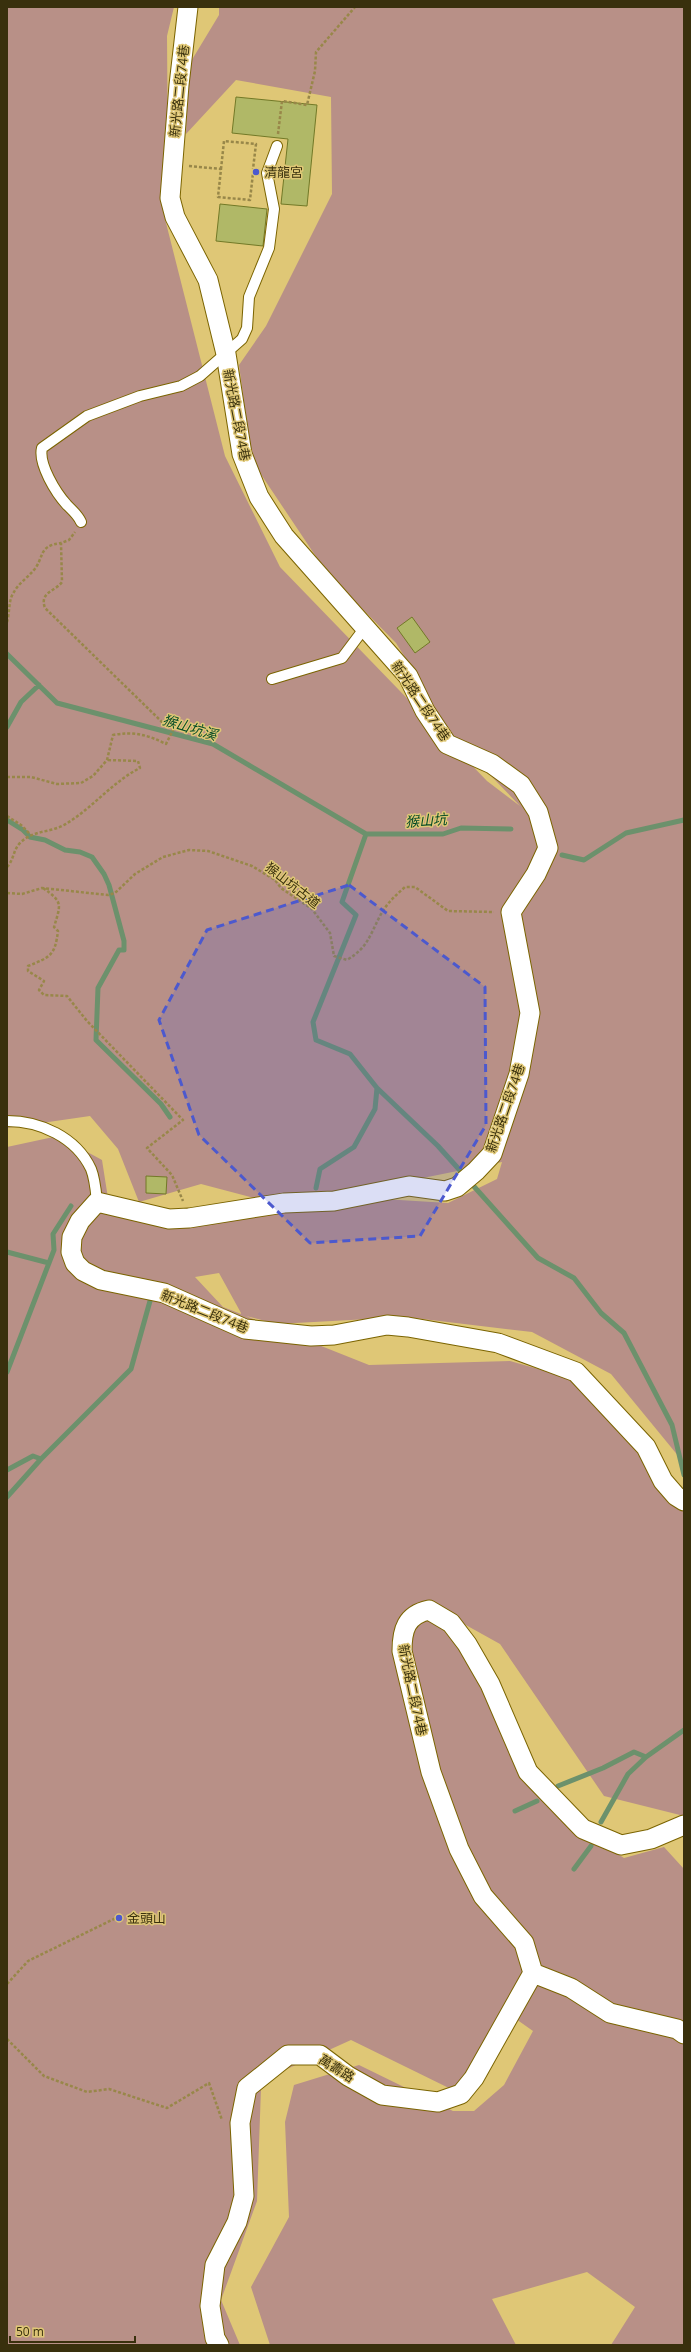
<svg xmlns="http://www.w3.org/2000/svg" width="691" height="2352" font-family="'Open Sans','Noto Sans TC',sans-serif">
  <rect width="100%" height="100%" fill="#dfc776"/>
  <!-- green -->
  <path fill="#b89087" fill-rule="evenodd" d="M 7,7 L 174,7 L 167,36 L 168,169 L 163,211 L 225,456 L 280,567 L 487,781 L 520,806 L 445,728 L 426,691 L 396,643 L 327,573 L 252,461 L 239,365 L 266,326 L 332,194 L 331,97 L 236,80 L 186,134 L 187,68 L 219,15 L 219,7 L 684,7 L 684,1463 L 611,1374 L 532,1332 L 406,1317 L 277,1324 L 246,1316 L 369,1365 L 510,1361 L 595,1385 L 684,1501 L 684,1816 L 604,1796 L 500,1644 L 446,1614 L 516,1764 L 562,1818 L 624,1858 L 664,1847 L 684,1869 L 684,2345 L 611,2345 L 635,2307 L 587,2272 L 492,2299 L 516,2345 L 270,2345 L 251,2287 L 289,2217 L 285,2122 L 294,2085 L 359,2065 L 453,2111 L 474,2111 L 504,2085 L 533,2031 L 516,2019 L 488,2074 L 457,2092 L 351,2040 L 278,2073 L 261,2088 L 257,2201 L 221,2300 L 240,2345 L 7,2345 L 7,1147 L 58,1136 L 102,1160 L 110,1211 L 244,1215 L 356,1207 L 383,1199 L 448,1203 L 497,1179 L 502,1162 L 284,1206 L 201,1184 L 139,1202 L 118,1149 L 90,1116 L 7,1128 ZM 527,813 L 556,841 L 550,865 L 521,916 L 521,908 L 544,833 ZM 219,1273 L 241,1313 L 241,1314 L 223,1307 L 195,1277 Z"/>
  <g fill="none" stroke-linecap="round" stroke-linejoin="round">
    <!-- stream -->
    <path stroke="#6c916c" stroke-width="5" d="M 7,654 L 57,703 L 213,744 L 366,834
      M 7,727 L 21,702 L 39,685
      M 7,820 L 23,830 L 30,837 L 45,840 L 65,850 L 80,852 L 92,857 L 104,874 L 109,885 L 124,941 L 124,950 L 119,950 L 98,988 L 96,1040 L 161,1104 L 170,1117
      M 366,834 L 443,834 L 461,828 L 511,829
      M 562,855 L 584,860 L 626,833 L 684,820
      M 377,1088 L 438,1146 L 465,1176
      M 470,1182 L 538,1258 L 574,1278 L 601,1313 L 624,1333 L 672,1425 L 684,1475
      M 316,1188 L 320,1169 L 354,1147 L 375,1109 L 377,1088 L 350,1054 L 316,1040 L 313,1022 L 356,915 L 342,902 L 366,834
      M 7,1252 L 49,1263
      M 7,1372 L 54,1250 L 53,1234 L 71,1206
      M 7,1470 L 33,1456 L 41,1459
      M 7,1497 L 41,1459 L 131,1369 L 150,1301
      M 558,1786 L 603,1768 L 634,1752 L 646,1757 L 684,1730
      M 515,1811 L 537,1801
      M 601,1822 L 628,1774 L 646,1757
      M 574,1869 L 591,1846"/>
  </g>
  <!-- building -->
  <path fill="#b0b867" stroke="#727927" d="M 236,97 L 317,105 L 307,206 L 281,204 L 288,139 L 232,133 Z
    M 220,204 L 267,209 L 263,246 L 216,241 Z
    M 412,617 L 430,642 L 415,653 L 397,628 Z
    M 146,1176 L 167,1177 L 166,1194 L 146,1193 Z"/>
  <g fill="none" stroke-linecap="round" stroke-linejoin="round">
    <!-- lane casing -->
    <g stroke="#7b6400" stroke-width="12">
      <path id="lane" d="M 81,522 C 78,515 72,510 67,505 C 56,493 38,464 42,448 L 87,416 L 140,396 L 181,386 L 200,376 L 242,339 L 247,328 L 249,297 L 269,248 L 274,209 L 267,173 L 277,146
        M 272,679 L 342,658 L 366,626
        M 7,1121 C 40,1121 76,1137 91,1169 C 95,1179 96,1192 97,1202"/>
    </g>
    <!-- street casing -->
    <g stroke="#7b6400" stroke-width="21">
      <path id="street" d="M 188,7 L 179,85 L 170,198 L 175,217 L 208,280 L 226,354 L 242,454 L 259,497 L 284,536 L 408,676 L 425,711 L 447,744 L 492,764 L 521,785 L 538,812 L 548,848 L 536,874 L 511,912 L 530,1013 L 519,1074 L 492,1154 L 476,1171 L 457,1187 L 445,1191 L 409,1186 L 334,1201 L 284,1203 L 189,1218 L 169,1219 L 97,1202 L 80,1221 L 72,1237 L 71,1252 L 75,1263 L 83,1271 L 101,1280 L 164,1293 L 245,1329 L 311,1336 L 334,1335 L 387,1325 L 408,1327 L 498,1343 L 576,1372 L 646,1447 L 663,1481 L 676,1496 L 684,1501
        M 533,1973 L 524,1943 L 483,1896 L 459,1849 L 431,1772 L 402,1651 C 402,1630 406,1615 429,1610 L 451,1623 L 467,1644 L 490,1684 L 528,1772 L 583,1829 L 621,1845 L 651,1839 L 684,1825
        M 533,1973 L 571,1988 L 610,2013 L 677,2029 L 684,2034
        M 219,2345 L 215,2338 L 210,2306 L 215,2265 L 237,2222 L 244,2196 L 240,2123 L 247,2088 L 288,2055 L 320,2055 L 348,2076 L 382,2095 L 438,2102 L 461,2094 L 474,2078 L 533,1973"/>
    </g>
    <!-- path -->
    <path stroke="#988749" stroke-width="2.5" stroke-dasharray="3 2" stroke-linecap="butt" d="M 278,134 L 282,101 L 307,105 L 315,71 L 316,52 L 355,7
      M 189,166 L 221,169 L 218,197 L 250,200 L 253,173
      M 221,169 L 224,141 L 256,144 L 253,169
      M 7,622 C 10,613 8,600 14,592 C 18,584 27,578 33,571 C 45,558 37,546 61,543
      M 7,777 L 31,777 L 57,784 L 81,783 L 93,776 L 107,760 L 113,735 C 134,731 148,735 166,744 L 173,730 L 170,725 L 162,722 L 45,608 C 39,592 56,591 62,582 L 61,543 L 69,540 L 75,532
      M 7,816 L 21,825 L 30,834
      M 7,867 C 14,860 13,850 20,843 C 33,830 49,833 64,825 C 92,809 112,782 140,768 L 138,761 L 107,760
      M 43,888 C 63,902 61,904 54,927 L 58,931 C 55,955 51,957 28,966 L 28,971 L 44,981 L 39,990 L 44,995 L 67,996 L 87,1021 L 183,1120 L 147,1148 L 172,1175 L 183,1201
      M 7,893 L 22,894 L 42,888 L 108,895 L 115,893 L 135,874 L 163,857 L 189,850 L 208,851 L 252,866 L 275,880 L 281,888 L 312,909 L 330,933 L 334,956 L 347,960 C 368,947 369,937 380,916 C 386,904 395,896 405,887 L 415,887 L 448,911 L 494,912
      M 7,1984 L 28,1961 L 118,1917
      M 7,2039 L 44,2076 L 87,2092 L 109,2089 L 167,2108 L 209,2083 L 222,2120"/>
    <!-- lane -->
    <use href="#lane" stroke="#fff" stroke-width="10"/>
    <!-- street -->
    <use href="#street" stroke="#fff" stroke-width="19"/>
  </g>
  <!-- marked area -->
  <path fill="#4c59ce" fill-opacity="0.2" stroke="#4c59ce" stroke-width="3" stroke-dasharray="8 5" stroke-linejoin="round" d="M 349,885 L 485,987 L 486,1125 L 420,1236 L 310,1243 L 199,1135 L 159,1020 L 207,930 Z"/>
  <!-- markers -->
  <g fill="#4c59ce" stroke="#dfc776" stroke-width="1.5">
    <circle cx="256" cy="172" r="4"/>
    <circle cx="119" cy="1918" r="4"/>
  </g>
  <g text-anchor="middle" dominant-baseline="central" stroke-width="3" stroke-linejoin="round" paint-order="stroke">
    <!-- street labels -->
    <g font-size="13" fill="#39300d" stroke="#dfc776">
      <text transform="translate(179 91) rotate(-84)">新光路二段74巷</text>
      <text transform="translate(237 415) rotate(79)">新光路二段74巷</text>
      <text transform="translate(421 701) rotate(56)">新光路二段74巷</text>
      <text transform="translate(293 885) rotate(38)">猴山坑古道</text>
      <text transform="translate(505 1108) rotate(-71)">新光路二段74巷</text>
      <text transform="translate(205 1311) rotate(22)">新光路二段74巷</text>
      <text transform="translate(413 1690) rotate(78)">新光路二段74巷</text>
      <text transform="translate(337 2068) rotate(32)">萬壽路</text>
    </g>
    <!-- poi labels -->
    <g font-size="13" fill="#39300d" stroke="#dfc776" text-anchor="start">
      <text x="264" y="172">清龍宮</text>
      <text x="127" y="1918">金頭山</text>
    </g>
    <!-- water labels -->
    <g font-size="14" font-style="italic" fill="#044b26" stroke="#dfc776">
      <text transform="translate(190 727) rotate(17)">猴山坑溪</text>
      <text transform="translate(426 820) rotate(-4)">猴山坑</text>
    </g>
  </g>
  <!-- border -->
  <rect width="691" height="2352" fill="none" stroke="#39300d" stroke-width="16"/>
  <!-- scale -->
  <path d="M10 2336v6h125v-6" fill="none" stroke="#39300d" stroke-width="2"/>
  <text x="16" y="2336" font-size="12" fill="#39300d" stroke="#dfc776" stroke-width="3" paint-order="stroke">50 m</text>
</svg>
